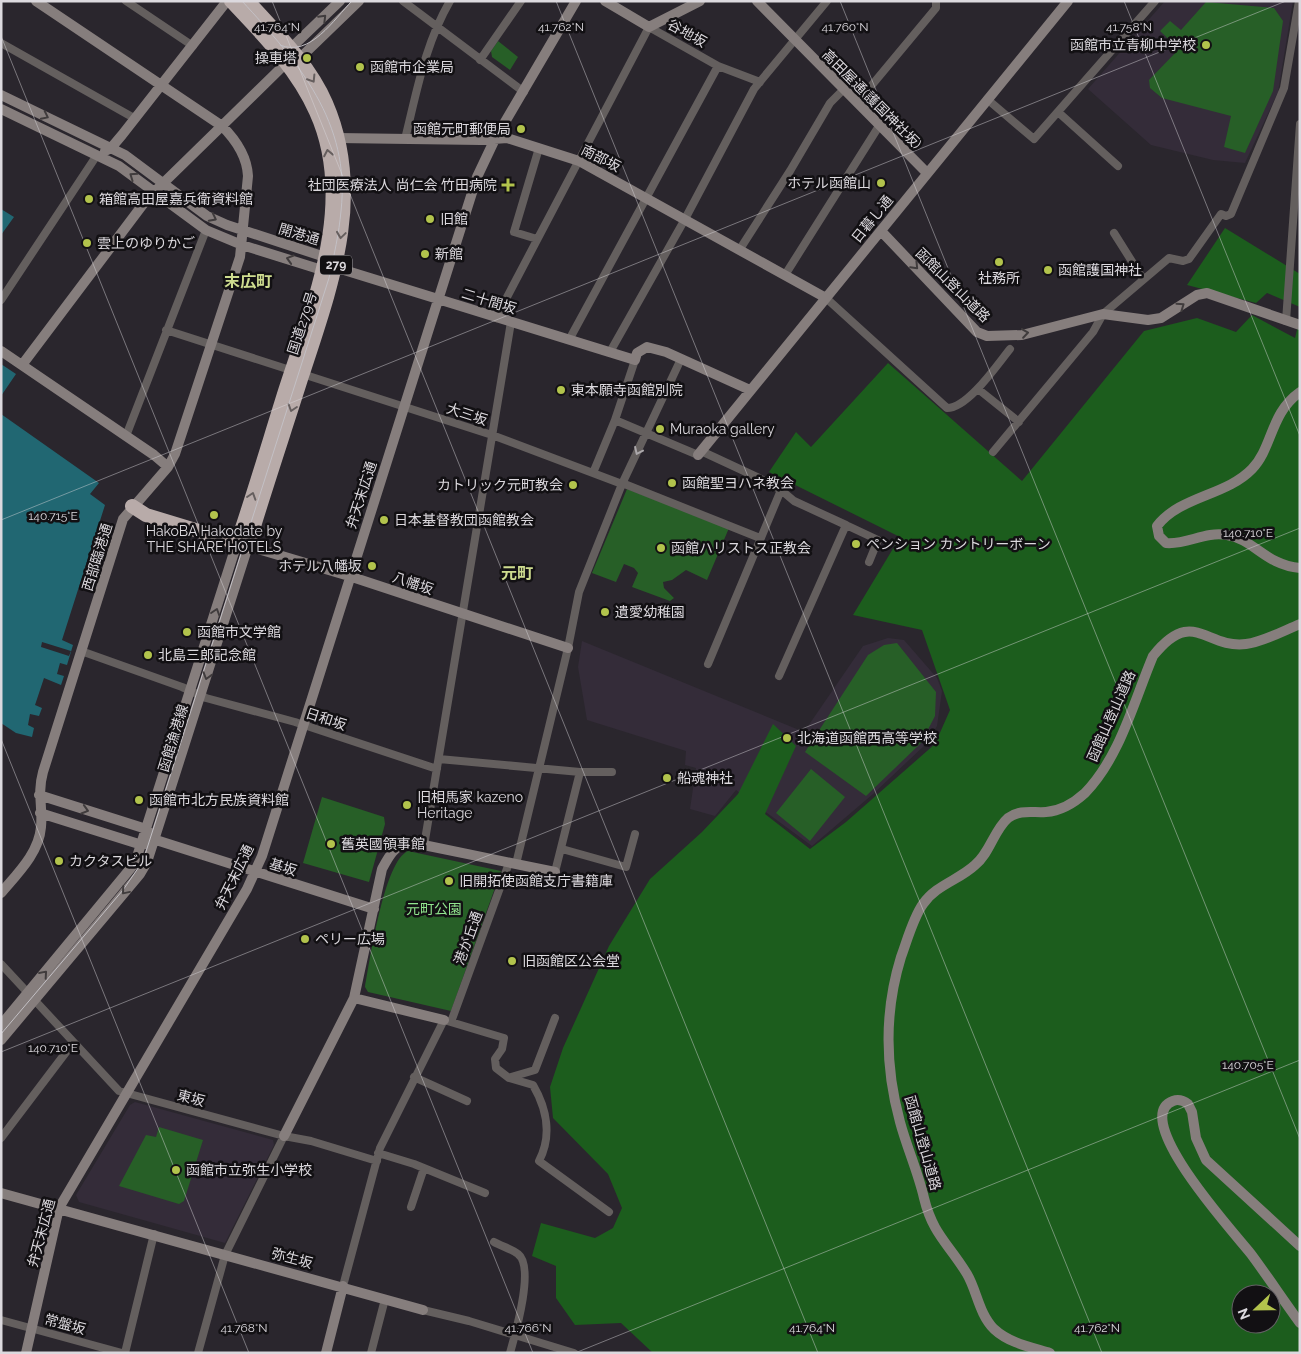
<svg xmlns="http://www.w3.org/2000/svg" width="1301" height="1354" font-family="Raleway,'Noto Sans JP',sans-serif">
  <rect width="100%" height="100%" fill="#2a262d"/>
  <!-- built -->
  <path fill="#342c39" d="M 1165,1 L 1293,1 L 1278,92 L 1245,163 L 1213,160 L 1151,145 L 1088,89 Z
    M 888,638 L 904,640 L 937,678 L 942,691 L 937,726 L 926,744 L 873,794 L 812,846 L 736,790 L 715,816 L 690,809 L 696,768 L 685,765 L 686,751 L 587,720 L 578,667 L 582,641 L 804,732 L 863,646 Z
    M 135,1102 L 273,1140 L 274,1145 L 225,1243 L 79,1202 L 76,1195 L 130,1105 Z"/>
  <!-- green -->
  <path fill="#275f27" d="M 1206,2 L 1274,8 L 1283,21 L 1273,91 L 1245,153 L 1224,147 L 1231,116 L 1162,98 L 1150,88 L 1149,80 L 1179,49 L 1160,31 L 1170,21 L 1181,30 Z
    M 498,41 L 518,57 L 510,70 L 492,57 L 491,51 Z
    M 627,489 L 729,528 L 707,580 L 686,570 L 672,580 L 663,582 L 664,588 L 674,598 L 670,601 L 632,587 L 638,573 L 634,568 L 624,564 L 616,582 L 592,573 Z
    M 897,643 L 936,692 L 935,716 L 921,743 L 866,796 L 805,752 L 868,655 L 884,645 Z
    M 811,769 L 845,797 L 810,841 L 776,813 Z
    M 322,797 L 384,817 L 385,824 L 369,882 L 303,863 Z
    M 408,851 L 501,871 L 451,1011 L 368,992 L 365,987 C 370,960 384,861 408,851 Z
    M 159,1127 L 203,1140 L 184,1201 L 179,1204 L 119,1186 L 146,1135 L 156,1137 Z"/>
  <!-- forest -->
  <path fill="#1c5d1d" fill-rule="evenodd" d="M 1225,228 L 1300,274 L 1300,307 L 1267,293 L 1256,303 L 1187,285 Z
    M 1252,315 L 1295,338 L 1300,318 L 1300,1353 L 653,1353 L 621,1323 L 575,1325 L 556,1298 L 556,1266 L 532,1256 L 541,1223 L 595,1238 L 613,1228 L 622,1208 L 608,1174 L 553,1118 L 550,1087 L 563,1048 L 609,946 L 650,879 L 702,832 L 738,794 L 773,724 L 796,746 L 765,814 L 810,849 L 846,822 L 935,744 L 950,710 L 922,630 L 853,615 L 900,537 L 769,472 L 796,432 L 811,447 L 888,363 L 1022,481 L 1144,331 L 1197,318 L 1236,332 ZM 1241,1294 L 1271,1294 L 1271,1324 L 1241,1324 Z"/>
  <!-- water -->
  <path fill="#216772" d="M 1,209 L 14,217 L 1,235 Z
    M 1,364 L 16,374 L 1,396 Z
    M 1,414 L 99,483 L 90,494 L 105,505 L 62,640 L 73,645 L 67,665 L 60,663 L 57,674 L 64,676 L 61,685 L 44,678 L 35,705 L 42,708 L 39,716 L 30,714 L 28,725 L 34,728 L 32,737 L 16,733 L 1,723 Z"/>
  <!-- pier -->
  <path fill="#2a262d" d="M 42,642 L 71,651 L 69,656 L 41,647 Z"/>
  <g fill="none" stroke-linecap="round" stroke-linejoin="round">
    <!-- street -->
    <path stroke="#645f5e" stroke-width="8" d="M 126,1 L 193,46
      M 403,1 L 524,92
      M 1,43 L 134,118
      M 480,60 L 521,1
      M 987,99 L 1034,139 L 1155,1
      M 857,103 L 936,8 L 936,1
      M 1058,112 L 1118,166
      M 405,139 C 417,91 425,44 450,1
      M 1114,233 L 1143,279
      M 537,239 L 514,232 L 539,148
      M 740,249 L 790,171 L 830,103 L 843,90
      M 785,275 L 879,126
      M 826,298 L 947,408 C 968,408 997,365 1010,349
      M 1,300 L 97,155
      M 496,318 L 649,27 L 718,66 L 760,82
      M 1286,321 L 1300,124
      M 166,330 L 492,435 L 622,484
      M 569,340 L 718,66
      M 610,352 L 685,219 L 754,89 L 827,1
      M 978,389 L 1019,422
      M 615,420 L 698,455
      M 126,436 L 206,230
      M 701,451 L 759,478 L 781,490 L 794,501 L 846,525 L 779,676
      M 993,452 L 1093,332 L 1103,314 L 1169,258 L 1183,261 L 1189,259 L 1221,214 L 1226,216 L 1231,214 L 1284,88 L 1299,1
      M 593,473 L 615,420 L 635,360
      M 622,483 L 760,538
      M 846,525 L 878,540 L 869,562
      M 81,651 L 182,687 L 206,698 L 295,722 L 437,769
      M 708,664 L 781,490
      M 439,759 L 580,772 L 612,772
      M 424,846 L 511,322
      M 562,849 L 626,867 L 635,834
      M 516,864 L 568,648 L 579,592 L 622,484 L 681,359
      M 555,872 L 580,772
      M 1,964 L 119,1091 L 284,1136 L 311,1141 L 377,1161
      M 451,1022 L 509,863
      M 414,1077 L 467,1101
      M 511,1077 L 535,1070 L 555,1018
      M 1,1138 L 73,1043
      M 378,1153 L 414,1164 L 485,1193
      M 411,1207 L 424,1168
      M 494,1242 C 501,1246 512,1249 518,1254 C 535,1267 515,1335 510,1353
      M 343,1286 L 380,1148 L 444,1020 L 504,1038 L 502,1049 L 495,1059 L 496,1068 L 509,1078 L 533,1085 C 547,1109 552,1136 539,1161 L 609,1212
      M 423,1310 L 469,1321 L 574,1353
      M 1,1320 L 122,1353
      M 125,1353 L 154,1234
      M 198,1353 L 225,1255 L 284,1136
      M 371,1353 L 385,1299"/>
    <!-- secondary -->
    <path stroke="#867e7d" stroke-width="10" d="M 605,1 L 649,27 L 700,1
      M 757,1 L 927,173
      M 295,60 L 299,59 L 359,1
      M 1,95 L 125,155 L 207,216 L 227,225 L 325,257 L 336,267 L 344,270 L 635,360 L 637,353 L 647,347 L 666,352 L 750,390
      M 1,109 L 119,166 L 206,230 L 242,245 L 322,270 L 328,270
      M 338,138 L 481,140 L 507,138 L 579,161 L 826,298
      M 105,151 L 111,148 L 122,135 L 227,1
      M 881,231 L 977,332 L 987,336 L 1022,335 L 1103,314 L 1148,320 L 1161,318 L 1197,295 L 1207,293 L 1300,325
      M 1,351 L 154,455 L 168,467
      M 22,365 L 147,199 L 278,71 L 286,63 L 291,48 L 340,1
      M 1300,392 C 1270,413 1273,447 1252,469 C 1226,496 1180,496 1157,526 L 1159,536 L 1166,543 C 1187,545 1205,531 1227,535 C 1254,539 1265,565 1300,568
      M 698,455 L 1068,1
      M 39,795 L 140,827 L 147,830 L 156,840 L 374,909
      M 40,813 L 142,845 L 148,842
      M 1,893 C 17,874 39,853 41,827 C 43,807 37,794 43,772 L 123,519 L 168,467 L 175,454 L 240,257 L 248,176 C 247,156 236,140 222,126 L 36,1
      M 444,1020 L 354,998 L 382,869 C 389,856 394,846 409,842 L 555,872
      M 1,1025 L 135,863 L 237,543
      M 1,1040 L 140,874 L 147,862 L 248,546 L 349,576 L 568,648
      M 284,1136 L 354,998
      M 1,1193 L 423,1310
      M 1300,1246 L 1206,1160 L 1196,1138 L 1192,1112 L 1188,1104 C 1184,1101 1178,1099 1173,1101 C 1128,1118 1238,1237 1251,1254 C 1268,1277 1284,1301 1300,1323
      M 26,1353 L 59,1208 L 247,889 L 262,856 L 477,177 L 495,139 L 576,1
      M 326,1353 L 343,1286
      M 1050,1353 C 1030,1347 1009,1343 994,1329 C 979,1314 977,1291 967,1274 C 949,1244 933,1235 924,1198 C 918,1172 907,1148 900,1122 C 885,1067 884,1012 901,957 C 907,941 913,918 923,904 C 936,885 959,880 975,865 C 990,853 994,830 1008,818 C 1020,809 1033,813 1046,812 C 1060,811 1074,803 1085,793 C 1120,757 1134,701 1153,656 C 1193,606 1205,649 1246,644 C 1263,642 1283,631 1300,624"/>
    <!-- highway -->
    <path stroke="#b8aba9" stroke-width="14" d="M 231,1 C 263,35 297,69 316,112 C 357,202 313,304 285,391 C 269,442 254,493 237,543
      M 132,506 L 146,515 L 248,546 C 265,489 284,433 302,376 C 331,287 366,195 326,103 C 309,64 277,33 248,1"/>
    <!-- tram -->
    <path stroke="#c3c0c5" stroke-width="1" d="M 280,45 C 310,58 334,19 352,1
      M 1,1034 L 123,890 L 143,861 L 329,278 C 334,256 339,233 341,211 C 351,122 298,62 242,1"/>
  </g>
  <!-- one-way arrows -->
  <defs><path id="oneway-chevron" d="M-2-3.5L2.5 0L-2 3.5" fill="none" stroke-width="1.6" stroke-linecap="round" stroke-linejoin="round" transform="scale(1.25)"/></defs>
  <g stroke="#403c3d">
    <use href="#oneway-chevron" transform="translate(323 18) rotate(-45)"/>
    <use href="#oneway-chevron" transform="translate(45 116) rotate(26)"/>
    <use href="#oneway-chevron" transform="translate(133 176) rotate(-145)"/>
    <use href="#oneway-chevron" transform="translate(213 218) rotate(27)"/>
    <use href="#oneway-chevron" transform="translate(290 259) rotate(-163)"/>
    <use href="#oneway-chevron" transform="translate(915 266) rotate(46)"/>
    <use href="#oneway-chevron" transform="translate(1181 306) rotate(-35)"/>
    <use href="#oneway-chevron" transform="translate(1025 333) rotate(-8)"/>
    <use href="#oneway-chevron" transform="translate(216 612) rotate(-72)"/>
    <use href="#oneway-chevron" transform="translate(207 676) rotate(107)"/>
    <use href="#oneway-chevron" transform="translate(85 810) rotate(17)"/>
    <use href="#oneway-chevron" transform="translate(125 891) rotate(130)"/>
    <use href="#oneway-chevron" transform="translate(44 974) rotate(-49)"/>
  </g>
  <g stroke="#655e5e">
    <use href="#oneway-chevron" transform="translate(312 79) rotate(58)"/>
    <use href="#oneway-chevron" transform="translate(328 153) rotate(-101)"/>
    <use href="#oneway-chevron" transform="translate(341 235) rotate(98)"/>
    <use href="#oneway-chevron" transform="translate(292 408) rotate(108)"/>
    <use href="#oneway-chevron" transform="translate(252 496) rotate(-72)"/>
  </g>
  <use stroke="#aca8ab" href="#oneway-chevron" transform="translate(638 451) rotate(115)"/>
  <!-- ticks -->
  <path fill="none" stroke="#dcd9de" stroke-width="1" stroke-opacity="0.45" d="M 272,1 L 818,1353M 556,1 L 1102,1353M 840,1 L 1300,1139M 1124,1 L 1300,436M 1,36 L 533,1353M 1,520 L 1286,1M 1,739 L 249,1353M 1,1052 L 1300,528M 575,1353 L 1300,1060"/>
  <!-- markers -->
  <g fill="#b2c34c" stroke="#121013" stroke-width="2">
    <circle cx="1206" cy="45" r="5"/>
    <circle cx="307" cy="58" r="5"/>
    <circle cx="360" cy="67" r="5"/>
    <circle cx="521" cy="129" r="5"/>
    <circle cx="881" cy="183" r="5"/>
    <path d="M505.5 177.5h5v5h5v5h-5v5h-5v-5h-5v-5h5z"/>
    <circle cx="89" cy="199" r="5"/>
    <circle cx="430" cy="219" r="5"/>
    <circle cx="87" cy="243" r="5"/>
    <circle cx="425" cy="254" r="5"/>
    <circle cx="999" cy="262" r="5"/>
    <circle cx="1048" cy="270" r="5"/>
    <circle cx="561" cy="390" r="5"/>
    <circle cx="660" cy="429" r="5"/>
    <circle cx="672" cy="483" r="5"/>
    <circle cx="573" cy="485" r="5"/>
    <circle cx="214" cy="515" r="5"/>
    <circle cx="384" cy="520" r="5"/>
    <circle cx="856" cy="544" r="5"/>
    <circle cx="661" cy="548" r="5"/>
    <circle cx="372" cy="566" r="5"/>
    <circle cx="605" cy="612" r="5"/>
    <circle cx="187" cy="632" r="5"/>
    <circle cx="148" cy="655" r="5"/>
    <circle cx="787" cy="738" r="5"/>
    <circle cx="667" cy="778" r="5"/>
    <circle cx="139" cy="800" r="5"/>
    <circle cx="407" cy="805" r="5"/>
    <circle cx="331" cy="844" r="5"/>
    <circle cx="59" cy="861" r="5"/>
    <circle cx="449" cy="881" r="5"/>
    <circle cx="305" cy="939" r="5"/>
    <circle cx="512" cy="961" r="5"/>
    <circle cx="176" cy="1170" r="5"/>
  </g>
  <g text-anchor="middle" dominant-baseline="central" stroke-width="5" stroke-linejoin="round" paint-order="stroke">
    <!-- shield labels -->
    <rect fill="#121013" stroke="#9f9da1" stroke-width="1" x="320" y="255.5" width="32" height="19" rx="4"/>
    <g font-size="12" font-weight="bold" fill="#dcd9de">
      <text x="336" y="265">279</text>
    </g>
    <!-- street labels -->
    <g font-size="14" fill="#dcd9de" stroke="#121013">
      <text transform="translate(687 33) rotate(29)">谷地坂</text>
      <text transform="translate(872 99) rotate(45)">高田屋通(護国神社坂)</text>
      <text transform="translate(601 158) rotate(27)">南部坂</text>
      <text transform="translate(872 219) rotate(-51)">日暮し通</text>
      <text transform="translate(299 234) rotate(17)">開港通</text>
      <text transform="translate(953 285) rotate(45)">函館山登山道路</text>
      <text transform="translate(489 301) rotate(17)">二十間坂</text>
      <text transform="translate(302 323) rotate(-72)">国道279号</text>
      <text transform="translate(467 414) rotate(18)">大三坂</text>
      <text transform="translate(361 495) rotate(-72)">弁天末広通</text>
      <text transform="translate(97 557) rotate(-73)">西部臨港通</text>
      <text transform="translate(413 583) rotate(19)">八幡坂</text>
      <text transform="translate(1111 716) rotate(-66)">函館山登山道路</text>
      <text transform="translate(326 719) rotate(18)">日和坂</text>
      <text transform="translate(173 738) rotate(-73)">函館漁港線</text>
      <text transform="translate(283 867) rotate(17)">基坂</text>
      <text transform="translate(234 877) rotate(-64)">弁天末広通</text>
      <text transform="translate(468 938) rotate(-70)">港が丘通</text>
      <text transform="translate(191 1098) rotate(15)">東坂</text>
      <text transform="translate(923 1143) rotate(74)">函館山登山道路</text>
      <text transform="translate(41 1233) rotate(-75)">弁天末広通</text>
      <text transform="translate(292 1258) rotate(15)">弥生坂</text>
      <text transform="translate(65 1324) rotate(15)">常盤坂</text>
    </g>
    <!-- poi labels -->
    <g font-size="14" fill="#dcd9de" stroke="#121013" text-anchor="start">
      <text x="1196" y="45" text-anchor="end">函館市立青柳中学校</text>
      <text x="297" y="58" text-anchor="end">操車塔</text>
      <text x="370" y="67">函館市企業局</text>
      <text x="511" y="129" text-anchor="end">函館元町郵便局</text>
      <text x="871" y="183" text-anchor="end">ホテル函館山</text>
      <text x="497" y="185" text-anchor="end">社団医療法人 尚仁会 竹田病院</text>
      <text x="99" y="199">箱館高田屋嘉兵衛資料館</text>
      <text x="440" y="219">旧館</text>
      <text x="97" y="243">雲上のゆりかご</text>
      <text x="435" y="254">新館</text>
      <text x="1058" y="270">函館護国神社</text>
      <text x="999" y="278" text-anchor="middle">社務所</text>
      <text x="571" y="390">東本願寺函館別院</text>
      <text x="670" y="429">Muraoka gallery</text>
      <text x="682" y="483">函館聖ヨハネ教会</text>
      <text x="563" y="485" text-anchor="end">カトリック元町教会</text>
      <text x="394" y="520">日本基督教団函館教会</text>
      <text x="214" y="531" text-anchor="middle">HakoBA Hakodate by<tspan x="214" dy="16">THE SHARE HOTELS</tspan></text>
      <text x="866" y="544">ペンション カントリーボーン</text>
      <text x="671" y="548">函館ハリストス正教会</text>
      <text x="362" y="566" text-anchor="end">ホテル八幡坂</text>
      <text x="615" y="612">遺愛幼稚園</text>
      <text x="197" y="632">函館市文学館</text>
      <text x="158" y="655">北島三郎記念館</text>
      <text x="797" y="738">北海道函館西高等学校</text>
      <text x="677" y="778">船魂神社</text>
      <text x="417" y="797">旧相馬家 kazeno<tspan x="417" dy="16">Heritage</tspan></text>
      <text x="149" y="800">函館市北方民族資料館</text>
      <text x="341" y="844">舊英國領事館</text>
      <text x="69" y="861">カクタスビル</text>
      <text x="459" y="881">旧開拓使函館支庁書籍庫</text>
      <text x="315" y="939">ペリー広場</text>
      <text x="522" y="961">旧函館区公会堂</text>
      <text x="186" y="1170">函館市立弥生小学校</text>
    </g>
    <!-- park labels -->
    <g font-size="14" fill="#91e68e" stroke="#121013">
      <text x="434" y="909">元町公園</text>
    </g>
    <!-- quarter labels -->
    <g font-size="16" font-weight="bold" fill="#cedc8f" stroke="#121013">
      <text x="248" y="281">末広町</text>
      <text x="517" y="573">元町</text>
    </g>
  </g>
  <g font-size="12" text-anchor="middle" fill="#dcd9de" stroke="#121013" stroke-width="5" stroke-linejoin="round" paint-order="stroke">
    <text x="277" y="31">41.764°N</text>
    <text x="561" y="31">41.762°N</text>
    <text x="845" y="31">41.760°N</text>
    <text x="1129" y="31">41.758°N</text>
    <text x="53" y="520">140.715°E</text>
    <text x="1248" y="537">140.710°E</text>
    <text x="53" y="1052">140.710°E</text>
    <text x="1248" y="1069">140.705°E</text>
    <text x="244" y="1332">41.768°N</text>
    <text x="528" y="1332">41.766°N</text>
    <text x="812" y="1332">41.764°N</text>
    <text x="1097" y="1332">41.762°N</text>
  </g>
  <!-- border -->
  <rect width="1301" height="1354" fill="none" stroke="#dcd9de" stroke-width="5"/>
  <!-- north arrow -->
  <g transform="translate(1256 1309) rotate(248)"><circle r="24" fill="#121013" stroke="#636064"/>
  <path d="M0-4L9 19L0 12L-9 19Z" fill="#b2c34c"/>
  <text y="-8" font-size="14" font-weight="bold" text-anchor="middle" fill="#dcd9de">N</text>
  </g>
</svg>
